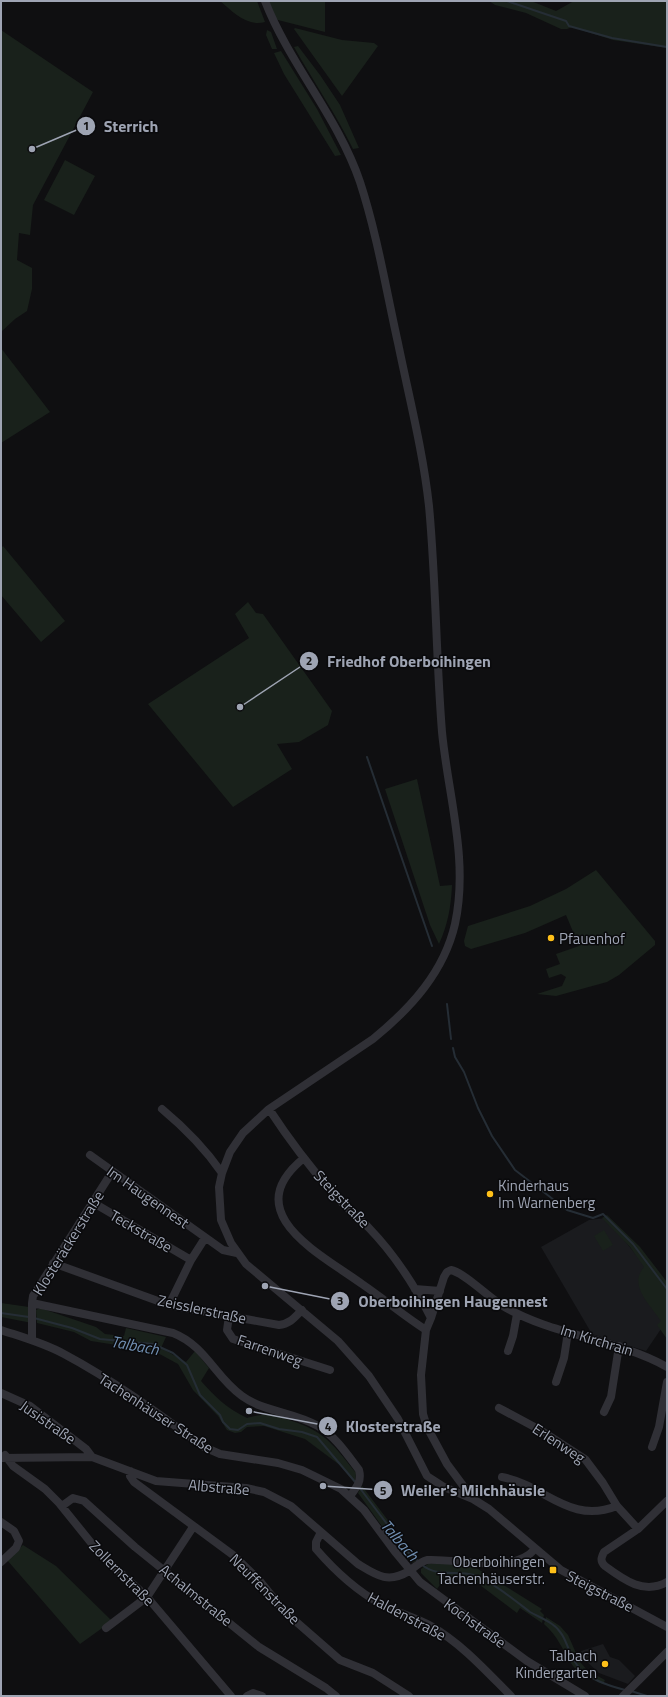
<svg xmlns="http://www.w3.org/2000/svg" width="668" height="1697" font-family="'Titillium Web',sans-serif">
  <rect width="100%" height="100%" fill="#0f0f11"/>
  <!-- built -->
  <path fill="#1a1b1e" d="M 606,1218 L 646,1267 L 665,1323 L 646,1351 L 592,1334 L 541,1247 L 589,1220 Z
    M 603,1644 L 610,1657 L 619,1660 L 635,1676 L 628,1684 L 599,1673 L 583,1658 L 581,1651 Z"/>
  <!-- green -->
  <path fill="#19211b" d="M 220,1 L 257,1 L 265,22 C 247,27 233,12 220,1 Z
    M 269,1 L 325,1 L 325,32 L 278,20 L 275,18 Z
    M 489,1 L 531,1 L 556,11 L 574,1 L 667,1 L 667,48 L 613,40 L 572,27 L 567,29 L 561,29 L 526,13 L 495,5 Z
    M 295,28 L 342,40 L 374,43 L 378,46 L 342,96 L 294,29 Z
    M 1,30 L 93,92 L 33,205 L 30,235 L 19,233 L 17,260 L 32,268 L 32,289 L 27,311 L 15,319 L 1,332 Z
    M 267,30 L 271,32 L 277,49 L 272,49 L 266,35 Z
    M 298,46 L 320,75 L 340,105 L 359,148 L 353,149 C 336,114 313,81 294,47 Z
    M 281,51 L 317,109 L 341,155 L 335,156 L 284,74 L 274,53 Z
    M 65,160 L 95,176 L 74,215 L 44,200 Z
    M 1,348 L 50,412 L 1,443 Z
    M 3,546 L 65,621 L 41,642 L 1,595 L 1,548 Z
    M 248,602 L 256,613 L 263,614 L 332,711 L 328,725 L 299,742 L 277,744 L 292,769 L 233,807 L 148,704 L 249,638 L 235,614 Z
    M 417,779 L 440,886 L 452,885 C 451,907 448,924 439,944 L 430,925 L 385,789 Z
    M 596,870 L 655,941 L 655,945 L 619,975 L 607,982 L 556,996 L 537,994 L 562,986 L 566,977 L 561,974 L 549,978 L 546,969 L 560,964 L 556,954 L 579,946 L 566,915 L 525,933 L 471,949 L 465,946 L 464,941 L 468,926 L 530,906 L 566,889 Z
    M 607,1215 L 640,1247 L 667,1282 L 667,1339 L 657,1325 L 661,1321 C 650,1305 628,1285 644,1267 L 630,1247 L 602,1218 Z
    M 604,1230 L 613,1245 L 603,1251 L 594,1236 Z
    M 1,1303 L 29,1307 L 32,1323 L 1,1317 Z
    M 40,1308 L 96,1327 L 105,1334 L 124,1336 L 126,1328 L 166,1337 L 161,1348 L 186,1362 L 195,1351 L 209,1368 L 201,1381 C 216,1398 227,1408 247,1418 C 270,1412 270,1414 292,1421 C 326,1432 334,1446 356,1473 L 355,1483 L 341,1466 L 305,1439 L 264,1426 L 247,1427 L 241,1432 L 235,1433 L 227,1430 L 218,1416 L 193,1390 L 178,1364 L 154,1351 L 91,1341 L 74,1332 L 37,1323 L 36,1310 Z
    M 362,1486 L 418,1560 L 413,1563 L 389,1536 L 358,1493 Z
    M 23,1545 L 56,1566 L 112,1621 L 80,1644 L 7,1560 Z
    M 435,1563 L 473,1566 L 542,1609 L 540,1611 L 544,1615 L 542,1623 L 520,1608 L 517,1613 L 472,1579 L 445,1578 L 437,1589 L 421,1573 L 421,1569 L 428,1564 Z
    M 546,1617 L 560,1626 L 568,1635 L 580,1662 L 588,1671 L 605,1680 L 603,1684 C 592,1679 580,1675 573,1666 C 563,1651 558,1636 544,1624 Z"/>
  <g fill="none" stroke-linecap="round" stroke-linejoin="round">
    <!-- stream -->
    <path stroke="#252d35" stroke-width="2" d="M 507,1 L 566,21 L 569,26 L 612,38 L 667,47
      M 367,757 L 432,946
      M 447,1004 L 451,1039
      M 453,1048 L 455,1057 L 464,1072 L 478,1108 L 492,1136 L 515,1170 L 567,1210 L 593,1218 L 603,1214 L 633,1244 L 667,1289
      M 1,1313 L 29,1317
      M 34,1318 L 72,1328 L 100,1339 L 153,1344 L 173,1353 L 187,1365 L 200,1395 L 220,1415 L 223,1422 L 230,1429 L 238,1430 L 247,1424 L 260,1423 L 279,1429 L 302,1432 L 317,1437 L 356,1483
      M 359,1487 L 409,1553 L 418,1561
      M 421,1564 C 437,1578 456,1570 474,1575 C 489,1579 517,1602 530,1612 C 537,1616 545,1619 552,1624 C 567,1634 567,1652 577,1665 C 586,1679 610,1686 625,1690
      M 631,1691 L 647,1696"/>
    <!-- minor -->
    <path stroke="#303036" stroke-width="8" d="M 265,1 C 290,65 338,117 360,182 C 377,234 386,289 398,343 C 409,397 423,451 429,506 C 436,581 436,657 442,732 C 448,795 469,860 455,924 C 444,972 411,1008 373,1039 L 269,1109 L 243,1133 L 230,1152 L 222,1173 L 219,1187 L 221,1220 L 231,1243 L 246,1264 L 338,1341 L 369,1376 L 398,1419 L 427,1476 L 444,1487 L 473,1499
      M 162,1109 C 186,1129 204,1147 222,1173
      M 269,1109 C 288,1138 309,1166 332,1192 C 343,1205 357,1216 369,1228 C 394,1254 415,1286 431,1318 L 426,1330 L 421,1375 L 423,1414 L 427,1427 L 447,1464 L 473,1499 L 489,1509 L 561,1570 L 667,1627
      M 90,1155 L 223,1250 L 237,1253
      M 304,1158 C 236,1213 321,1254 362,1284 C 384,1299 404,1316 426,1330
      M 92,1202 L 191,1260
      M 53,1263 L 169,1305 L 279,1325 C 290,1324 295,1317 302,1310
      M 415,1289 L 440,1291
      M 32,1303 L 173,1333 C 206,1346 215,1377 242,1396 C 264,1412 294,1412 318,1426 C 335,1436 347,1454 359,1470 C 362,1481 357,1487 350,1496
      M 169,1305 L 191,1260 L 205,1238
      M 229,1316 L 227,1330 L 233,1339 L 330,1370
      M 431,1318 L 444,1277 L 447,1272 L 451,1270 C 465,1273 488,1297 503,1306 C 553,1336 615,1338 667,1367
      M 1,1330 C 22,1337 44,1343 64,1354 C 113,1380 159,1414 204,1447 L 220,1454 L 278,1463 L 302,1470 L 341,1489 L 364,1510 L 396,1553 L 420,1582 L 527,1661 L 585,1696
      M 32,1340 L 32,1303 L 33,1296 L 112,1172
      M 508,1351 L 513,1336 L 517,1314
      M 556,1382 L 564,1358 L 568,1332
      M 1,1393 L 30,1406 L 86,1449 L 92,1457
      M 499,1408 L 542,1431 L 585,1459 L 603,1483 L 617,1506 L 638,1529
      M 604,1412 L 611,1397 L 619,1346
      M 652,1447 L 659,1427 L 667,1382
      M 5,1455 L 13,1466 L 45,1489 L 59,1503 L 101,1555 L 147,1597 L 231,1696
      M 1,1458 L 92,1457 L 156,1481 L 246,1488 L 264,1492 L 291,1506 L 358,1564 C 376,1575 388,1584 409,1571 C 415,1567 420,1562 427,1560 C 458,1558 513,1575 535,1549
      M 130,1471 L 130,1476 L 134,1482 L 233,1555 L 259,1580 L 285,1612 L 340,1660 L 373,1673 L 409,1696
      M 502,1477 C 545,1485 569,1525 617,1506
      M 667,1501 L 638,1529 L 604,1552 C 601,1558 600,1561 605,1566 C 624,1580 644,1595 667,1582
      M 62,1506 L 73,1498 L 84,1501 L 135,1547 L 259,1647 L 326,1688 L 336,1696
      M 1,1522 L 14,1531 L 19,1541 L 16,1548 L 1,1562
      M 321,1532 L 316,1542 L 316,1549 C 335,1571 355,1590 381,1604 C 397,1613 415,1617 431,1626 C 462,1644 486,1671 511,1696
      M 106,1628 L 147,1597 L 193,1527
      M 247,1696 L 253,1693 L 262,1696
      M 623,1696 L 667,1652"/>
  </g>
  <!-- markers -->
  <g fill="#ffc019" stroke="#0a0a0c" stroke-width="1.5">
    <circle cx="551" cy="938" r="4"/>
    <circle cx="490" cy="1194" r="4"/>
    <rect x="549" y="1566" width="8" height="8" rx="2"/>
    <circle cx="605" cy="1664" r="4"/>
  </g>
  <g text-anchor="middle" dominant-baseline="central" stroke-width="3" stroke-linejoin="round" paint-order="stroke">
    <!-- poi labels -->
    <g font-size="15" fill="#9ea4b3" stroke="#0a0a0c" text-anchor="start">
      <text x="559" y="938">Pfauenhof</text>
      <text x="498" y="1185">Kinderhaus<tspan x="498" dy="17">Im Warnenberg</tspan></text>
      <text x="545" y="1561" text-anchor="end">Oberboihingen<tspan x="545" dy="17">Tachenhäuserstr.</tspan></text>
      <text x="597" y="1655" text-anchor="end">Talbach<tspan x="597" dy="17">Kindergarten</tspan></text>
    </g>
    <!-- street labels -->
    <g font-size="15" fill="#9ea4b3" stroke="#0a0a0c">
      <text transform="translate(148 1197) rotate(35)">Im Haugennest</text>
      <text transform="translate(342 1199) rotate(46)">Steigstraße</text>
      <text transform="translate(141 1231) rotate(30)">Teckstraße</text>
      <text transform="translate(68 1243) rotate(-58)">Klosteräckerstraße</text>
      <text transform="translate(202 1309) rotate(12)">Zeisslerstraße</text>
      <text transform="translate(597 1340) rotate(17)">Im Kirchrain</text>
      <text transform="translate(270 1350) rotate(19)">Farrenweg</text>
      <text transform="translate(156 1413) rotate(33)">Tachenhäuser Straße</text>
      <text transform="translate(48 1422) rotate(35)">Jusistraße</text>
      <text transform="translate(559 1443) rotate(33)">Erlenweg</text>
      <text transform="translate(219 1487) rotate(5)">Albstraße</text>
      <text transform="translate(122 1573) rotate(45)">Zollernstraße</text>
      <text transform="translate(265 1589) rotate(45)">Neuffenstraße</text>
      <text transform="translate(600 1591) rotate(27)">Steigstraße</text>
      <text transform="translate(196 1595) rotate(39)">Achalmstraße</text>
      <text transform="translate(407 1616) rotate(28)">Haldenstraße</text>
      <text transform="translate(475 1623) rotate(36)">Kochstraße</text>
    </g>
    <!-- water labels -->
    <g font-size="16" font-style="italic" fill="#7190b3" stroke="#0a0a0c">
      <text transform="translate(135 1345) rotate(10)">Talbach</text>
      <text transform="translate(400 1540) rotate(49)">Talbach</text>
    </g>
  </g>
  <!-- callouts -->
  <path fill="none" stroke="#9ea4b3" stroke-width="1.5" d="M32 149L86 126M240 707L309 661M265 1286L340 1301M249 1411L328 1426M323 1486L383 1490"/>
  <g fill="#9ea4b3" stroke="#0a0a0c" stroke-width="1.5">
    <circle cx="32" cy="149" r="4"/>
    <circle cx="240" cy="707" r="4"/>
    <circle cx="265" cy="1286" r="4"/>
    <circle cx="249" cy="1411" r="4"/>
    <circle cx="323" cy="1486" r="4"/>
    <circle cx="86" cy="126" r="10"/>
    <circle cx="309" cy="661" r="10"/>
    <circle cx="340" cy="1301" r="10"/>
    <circle cx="328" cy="1426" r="10"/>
    <circle cx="383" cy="1490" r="10"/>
  </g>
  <g font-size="12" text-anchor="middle" font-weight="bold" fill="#111">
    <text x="86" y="130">1</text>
    <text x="309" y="665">2</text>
    <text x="340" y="1305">3</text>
    <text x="328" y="1431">4</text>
    <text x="383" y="1495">5</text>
  </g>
  <g font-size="16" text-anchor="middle" font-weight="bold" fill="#9ea4b3" stroke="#0a0a0c" stroke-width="3" stroke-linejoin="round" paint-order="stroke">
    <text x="131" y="132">Sterrich</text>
    <text x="409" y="667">Friedhof Oberboihingen</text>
    <text x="453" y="1307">Oberboihingen Haugennest</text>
    <text x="393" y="1432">Klosterstraße</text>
    <text x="473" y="1496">Weiler's Milchhäusle</text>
  </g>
  <!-- border -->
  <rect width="668" height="1697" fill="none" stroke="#9ea4b3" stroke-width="4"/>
</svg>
